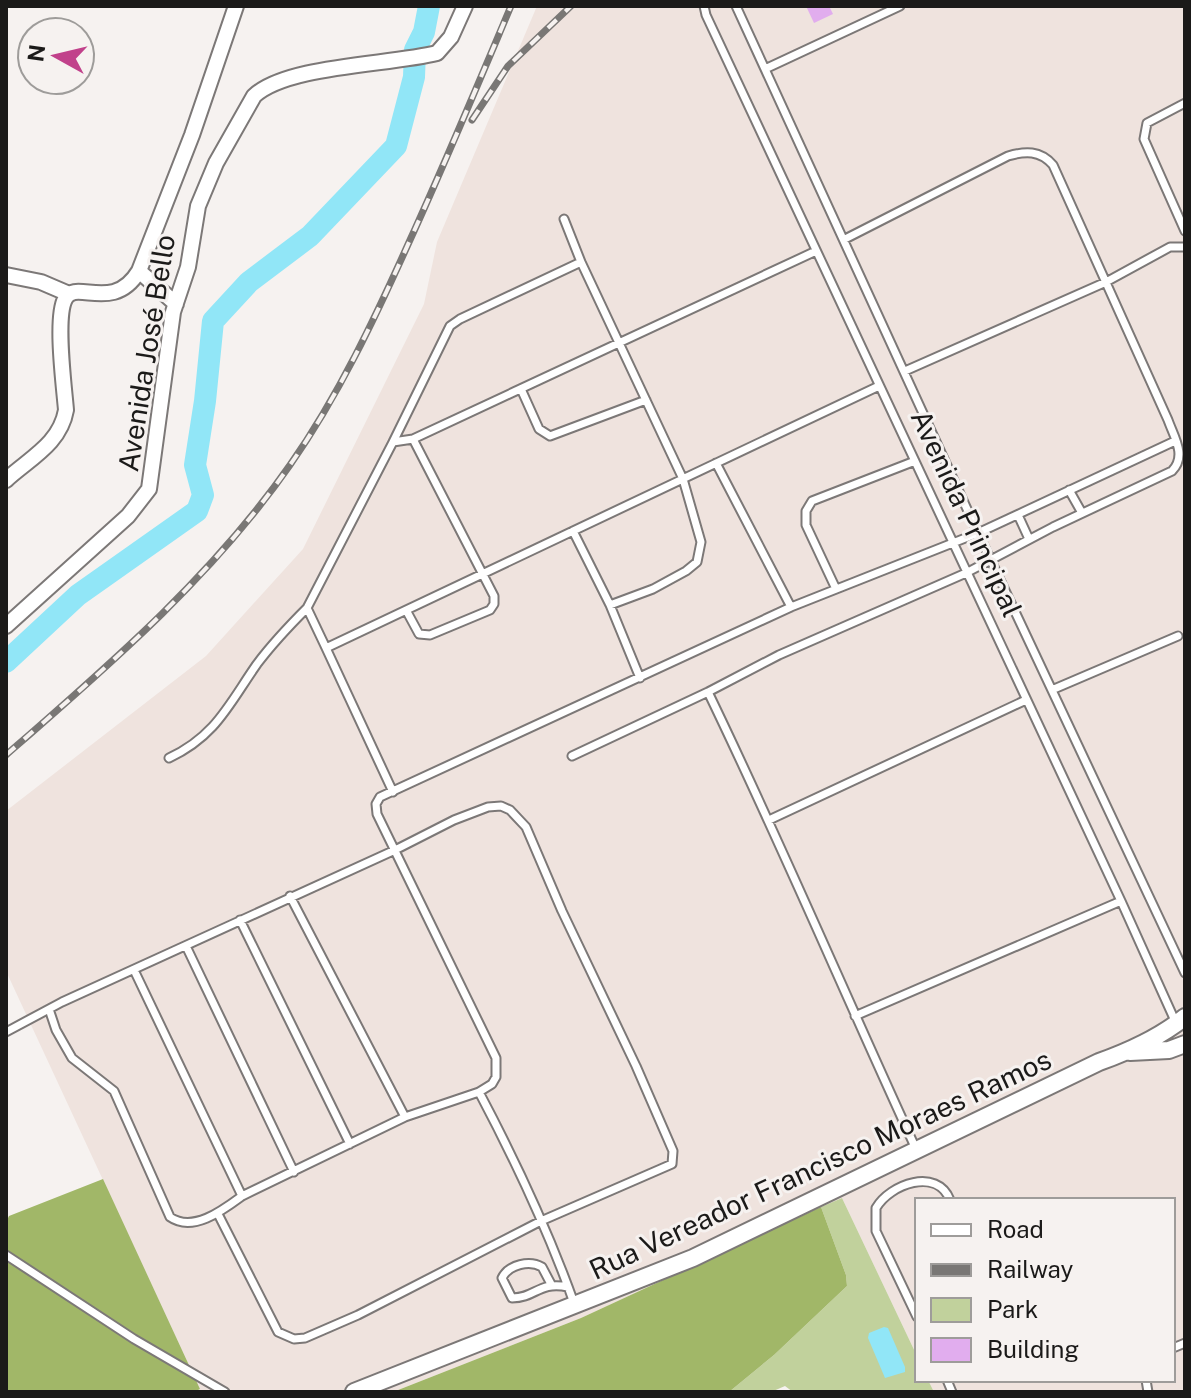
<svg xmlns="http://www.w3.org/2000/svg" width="1191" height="1398" font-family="'Public Sans',sans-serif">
  <rect width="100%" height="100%" fill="#f6f2f0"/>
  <!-- built -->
  <path fill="#efe3de" d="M 537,6 L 1185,6 L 1185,1392 L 934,1392 L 928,1380 L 1173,1380 L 1173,1200 L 917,1200 L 917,1356 L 842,1198 L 581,1318 L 393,1392 L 194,1392 L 200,1389 L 6,971 L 6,811 L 206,656 L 303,549 L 424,304 L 437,242 Z"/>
  <!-- green -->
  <path fill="#c1d19c" d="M 842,1198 L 917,1356 L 917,1380 L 928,1380 L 934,1392 L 793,1392 L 785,1386 L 771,1392 L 729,1392 L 774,1355 L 847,1286 L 846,1275 L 821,1207 Z"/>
  <!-- forest -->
  <path fill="#a1b768" d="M 103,1179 L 200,1389 L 194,1392 L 6,1392 L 6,1222 L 9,1216 Z
    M 821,1207 L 846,1275 L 847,1286 L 774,1355 L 729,1392 L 393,1392 L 581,1318 Z"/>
  <!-- water -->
  <path fill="#91e6f7" d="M 884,1327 L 888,1328 L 905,1367 L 905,1372 L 885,1378 L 868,1338 L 869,1333 Z"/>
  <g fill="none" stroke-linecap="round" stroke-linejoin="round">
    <!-- river -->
    <path stroke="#91e6f7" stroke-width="22" d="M 6,662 L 78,595 L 197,511 L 203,495 L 195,465 L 205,401 L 213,321 L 249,282 L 310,236 L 396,146 L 414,77 L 415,50 L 424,32 L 429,6"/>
  </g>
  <!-- building -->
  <path fill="#e1adee" d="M 806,6 L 829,6 L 833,14 L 814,23 Z"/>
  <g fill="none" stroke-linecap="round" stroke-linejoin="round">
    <!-- service casing -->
    <g stroke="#7c7877" stroke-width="11">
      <path id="service" d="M 704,6 L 706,15 L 1121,901 L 1176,1023
        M 736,6 L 978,533 L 1185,973
        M 765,69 L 900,6
        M 1185,103 L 1147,123 L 1144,139 L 1185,231
        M 564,219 L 581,262 L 683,479 L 701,542 L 697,562 L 686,571 L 653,589 L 610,605
        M 905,371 L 1106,282 L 1170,247 L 1185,247
        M 521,389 L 539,429 L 550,436 L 646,400
        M 393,442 L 450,326 L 460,319 L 581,262
        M 716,463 L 791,607
        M 1069,490 L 1082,513
        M 1018,515 L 1029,539
        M 573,531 L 610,605 L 640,678
        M 836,589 L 806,525 L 806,511 L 812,501 L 915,461
        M 406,610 L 419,634 L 430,635 L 490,610 L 494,604 L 494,596 L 413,439
        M 326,648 L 307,608 L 393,442 L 413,439 L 816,251
        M 1054,689 L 1178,636
        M 708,692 C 781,843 846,997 916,1149
        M 572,756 L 708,692 L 779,655 L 966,573 L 1053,527 L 1172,471 C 1187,456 1174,437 1168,420 L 1053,165 C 1040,150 1025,151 1008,156 L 845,239
        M 169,758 C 216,736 229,704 257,664 C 272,644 289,626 307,608
        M 393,792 L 326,648 L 879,386
        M 769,820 L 1026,700
        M 290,896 L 405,1117
        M 240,920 L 350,1144
        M 186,946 L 294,1172
        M 134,970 L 242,1196 L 405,1117 L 479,1092 L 492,1084 L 496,1077 L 496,1058 L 377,814 L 376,804 L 380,797 L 791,607 L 978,533 L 1175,441
        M 49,1009 L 56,1030 L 72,1058 L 114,1091 L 170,1217 C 193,1233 223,1210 242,1196
        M 855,1016 L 1121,901
        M 6,1032 L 62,1002 L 395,850 L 454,820 L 488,807 L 501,806 L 510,810 L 526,827 L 562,911 L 636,1066 L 673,1151 L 672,1164 L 541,1221 L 358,1315 L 305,1338 L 294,1339 L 278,1332 L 218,1214
        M 479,1092 C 515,1160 548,1230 574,1303
        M 6,1255 L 134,1339 L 225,1392
        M 551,1284 L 542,1267 C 530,1260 509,1264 502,1278 L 512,1298 C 536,1298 538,1281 568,1287
        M 917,1317 L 876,1231 L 876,1208 C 890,1184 937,1167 950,1200
        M 1173,1348 L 1185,1343
        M 947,1380 L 952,1392
        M 1146,1380 L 1148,1392"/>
    </g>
    <!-- minor casing -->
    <g stroke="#7c7877" stroke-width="18">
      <path id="minor" d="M 139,271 L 176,304
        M 6,275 L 41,282 L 69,294
        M 6,480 C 30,458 60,444 66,410 C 64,386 55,318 65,299 C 75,278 113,314 139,271 L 192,135 L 236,6
        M 6,626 L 128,516 L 149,489 L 173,312 L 188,267 L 198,206 L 216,163 L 254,96 C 287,65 390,65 437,53 L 451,37 L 465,6"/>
    </g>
    <!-- tertiary casing -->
    <g stroke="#7c7877" stroke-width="20">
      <path id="tertiary" d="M 1130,1052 L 1169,1050 L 1185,1044
        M 354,1392 L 693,1258 L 1099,1062 C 1130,1051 1159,1038 1185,1017"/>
    </g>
    <!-- service -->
    <use href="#service" stroke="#fff" stroke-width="7"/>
    <!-- minor -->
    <use href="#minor" stroke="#fff" stroke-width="14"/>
    <!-- tertiary -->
    <use href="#tertiary" stroke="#fff" stroke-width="16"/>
    <!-- rail casing -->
    <g stroke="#797775" stroke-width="7">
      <path id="rail" d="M 472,120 L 508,66 L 571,6
        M 6,755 C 108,666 212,577 290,465 C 339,395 375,318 410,240 C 445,163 478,84 511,6"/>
    </g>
    <!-- rail -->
    <use href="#rail" stroke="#f6f2f0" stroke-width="4" stroke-dasharray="12" stroke-linecap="butt"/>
  </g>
  <g text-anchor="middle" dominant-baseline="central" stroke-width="6" stroke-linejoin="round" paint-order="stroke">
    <!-- street labels -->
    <g font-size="28" fill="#1b1a19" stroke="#f6f2f0">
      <text transform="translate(146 353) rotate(-81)">Avenida José Bello</text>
      <text transform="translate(967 513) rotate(65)">Avenida Principal</text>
      <text transform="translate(820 1164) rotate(-25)">Rua Vereador Francisco Moraes Ramos</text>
    </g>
  </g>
  <!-- border -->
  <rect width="1191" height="1398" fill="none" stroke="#1b1a19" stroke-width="16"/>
  <!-- legend -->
  <rect x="915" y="1198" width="260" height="184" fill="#f6f2f0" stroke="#9e9c9a" stroke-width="2"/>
  <rect x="931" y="1224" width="40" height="12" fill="#ffffff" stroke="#9e9c9a" stroke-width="2"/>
  <text x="987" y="1238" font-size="24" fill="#1b1a19">Road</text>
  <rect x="931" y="1264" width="40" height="12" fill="#797775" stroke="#9e9c9a" stroke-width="2"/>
  <text x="987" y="1278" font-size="24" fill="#1b1a19">Railway</text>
  <rect x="931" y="1298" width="40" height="24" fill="#c1d19c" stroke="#9e9c9a" stroke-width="2"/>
  <text x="987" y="1318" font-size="24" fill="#1b1a19">Park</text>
  <rect x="931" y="1338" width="40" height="24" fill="#e1adee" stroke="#9e9c9a" stroke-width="2"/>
  <text x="987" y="1358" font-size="24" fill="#1b1a19">Building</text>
  <!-- north arrow -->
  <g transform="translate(56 56) rotate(278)"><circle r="38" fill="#f6f2f0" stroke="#9e9c9a" stroke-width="2"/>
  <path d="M0-6L14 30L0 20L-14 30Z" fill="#c1418b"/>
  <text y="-12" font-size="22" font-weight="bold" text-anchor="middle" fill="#1b1a19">N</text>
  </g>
</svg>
